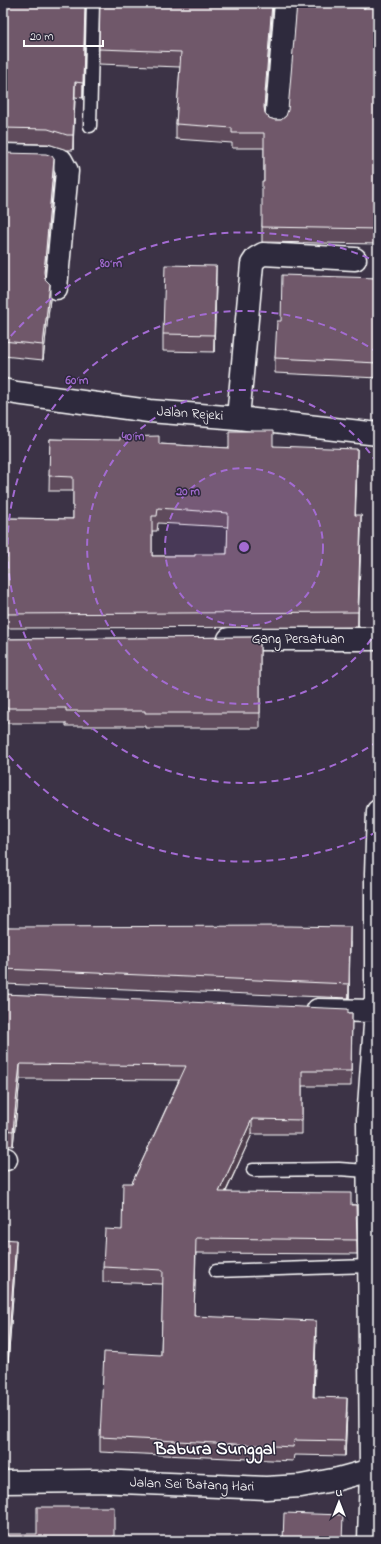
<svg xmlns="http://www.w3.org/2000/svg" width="381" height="1544" font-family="'Indie Flower',sans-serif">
  <rect width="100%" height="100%" fill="#3c3346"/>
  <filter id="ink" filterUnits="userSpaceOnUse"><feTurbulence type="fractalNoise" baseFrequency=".025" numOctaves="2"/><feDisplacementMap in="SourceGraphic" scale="8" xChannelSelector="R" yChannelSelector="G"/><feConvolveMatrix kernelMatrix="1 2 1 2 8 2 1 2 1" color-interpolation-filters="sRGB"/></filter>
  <g filter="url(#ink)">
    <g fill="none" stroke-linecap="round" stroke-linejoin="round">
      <!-- lane casing -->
      <g stroke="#fff" stroke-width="15">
        <path id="lane" d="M 90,126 L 93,3
          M 253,1170 L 339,1169 L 367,1171
          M 216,1271 L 369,1266"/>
      </g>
      <!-- street casing -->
      <g stroke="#fff" stroke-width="25">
        <path id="street" d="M 276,123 L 286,3
          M 3,155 L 48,156 L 61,160 L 67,171 L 56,288
          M 3,390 L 16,393 L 149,411 L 238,418 L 378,434
          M 238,418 L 252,264 L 256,258 L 263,254 L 355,259
          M 229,639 L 378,639
          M 318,1010 L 376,1011
          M 3,1158 L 6,1159
          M 369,1541 L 371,1469 L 368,1120 L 376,1011 L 376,874 L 378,811"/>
      </g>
      <!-- secondary casing -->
      <g stroke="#fff" stroke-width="25">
        <path id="secondary" d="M 3,1482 L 96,1481 L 266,1488 L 301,1486 L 338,1479 L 378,1468"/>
      </g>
      <!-- lane -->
      <use href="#lane" stroke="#2f2a3d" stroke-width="12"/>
      <!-- street -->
      <use href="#street" stroke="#2f2a3d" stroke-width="22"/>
      <!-- secondary -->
      <use href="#secondary" stroke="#2f2a3d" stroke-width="22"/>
    </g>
    <!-- wall -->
    <path fill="#5f4c5c" stroke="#fff" fill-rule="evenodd" d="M 3,3 L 85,13 L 83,98 L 75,97 L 73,150 L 67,150 L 48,144 L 3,143 Z
      M 273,3 L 264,112 L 269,118 L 275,120 L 281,120 L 286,116 L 365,8 L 378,3 L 378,244 L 262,242 L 262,227 L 264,181 L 264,148 L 232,148 L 232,143 L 176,139 L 176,124 L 180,67 L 99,64 L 99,49 Z
      M 3,153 L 54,174 L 44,277 L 50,299 L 43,360 L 3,356 Z
      M 378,278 L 378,378 L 275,373 L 275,358 L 281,321 Z
      M 216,283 L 214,352 L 163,351 L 163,334 Z
      M 50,439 L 159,444 L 229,448 L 273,446 L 357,464 L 355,515 L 361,530 L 358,627 L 3,628 L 3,518 L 73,519 L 73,491 L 49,491 ZM 158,523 L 228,527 L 227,554 L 195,556 L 152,556 L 152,531 L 157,531 Z
      M 260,637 L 260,728 L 145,728 L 145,726 L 66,726 L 66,723 L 3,723 L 3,639 Z
      M 3,927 L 350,942 L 349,998 L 3,984 Z
      M 3,994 L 352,1013 L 351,1086 L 302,1086 L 302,1134 L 252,1134 L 226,1192 L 356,1205 L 357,1254 L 196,1253 L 194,1316 L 316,1336 L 314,1397 L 347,1413 L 345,1456 L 294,1455 L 293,1461 L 100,1452 L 100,1437 L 161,1355 L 163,1284 L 103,1282 L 103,1267 L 122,1230 L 132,1183 L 179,1080 L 20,1079 L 13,1146 L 3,1145 Z
      M 3,1239 L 16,1255 L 5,1406 L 3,1406 Z"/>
    <!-- shaded-wall -->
    <path fill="#4e3e4b" stroke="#fff" d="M 85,3 L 85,13 L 83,98 L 83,83 Z
      M 272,3 L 273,3 L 264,122 L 264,107 Z
      M 75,82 L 75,97 L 73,150 L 73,135 Z
      M 54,159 L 54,174 L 44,287 L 44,272 Z
      M 216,266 L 216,283 L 214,352 L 214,335 Z
      M 50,284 L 50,299 L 43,360 L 43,345 Z
      M 357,449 L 357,464 L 355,530 L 355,515 Z
      M 361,515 L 361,530 L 358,627 L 358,612 Z
      M 350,927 L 350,942 L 349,998 L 349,984 Z
      M 3,969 L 4,969 L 4,984 L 3,984 Z
      M 20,1064 L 20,1079 L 13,1146 L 13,1131 Z
      M 252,1119 L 252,1134 L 219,1206 L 219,1192 Z
      M 16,1240 L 16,1255 L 5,1406 L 5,1391 Z
      M 316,1321 L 316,1336 L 313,1412 L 313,1397 Z
      M 347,1398 L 347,1413 L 345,1456 L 345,1441 Z"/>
    <!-- building -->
    <path fill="#6f586b" stroke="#fff" fill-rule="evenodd" d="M 3,3 L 85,3 L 83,83 L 75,82 L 73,135 L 67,135 L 48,129 L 3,128 Z
      M 100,3 L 272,3 L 264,107 L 265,113 L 269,118 L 275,120 L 281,120 L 286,116 L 288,110 L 297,3 L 365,8 L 365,3 L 378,3 L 378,229 L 262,227 L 262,181 L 264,181 L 264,133 L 232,133 L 232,128 L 176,124 L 181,52 L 99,49 Z
      M 3,153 L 46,154 L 52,156 L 54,159 L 44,272 L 45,279 L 50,284 L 43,345 L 3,341 Z
      M 165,265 L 216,266 L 214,335 L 163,334 Z
      M 282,275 L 378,278 L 378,363 L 275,358 L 277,321 L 281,321 Z
      M 229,431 L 273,431 L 273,446 L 357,449 L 355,515 L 361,515 L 358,612 L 3,614 L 3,518 L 73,519 L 73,477 L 49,476 L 50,439 L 120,440 L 120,437 L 159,436 L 159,444 L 229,448 ZM 158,508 L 228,513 L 227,554 L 195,554 L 195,556 L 152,556 L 152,516 L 157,516 Z
      M 260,637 L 260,713 L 145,713 L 145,711 L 66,711 L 66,708 L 3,708 L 3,639 Z
      M 289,926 L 350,927 L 349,984 L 3,969 L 3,927 Z
      M 3,994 L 348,1009 L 348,1013 L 352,1013 L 351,1071 L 302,1071 L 302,1120 L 252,1119 L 219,1192 L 351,1193 L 351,1205 L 356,1205 L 357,1240 L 196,1238 L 194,1316 L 316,1321 L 313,1397 L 347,1398 L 345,1441 L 294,1440 L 293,1447 L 100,1437 L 104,1352 L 161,1355 L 163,1270 L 103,1267 L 105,1229 L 122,1230 L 123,1183 L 132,1183 L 186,1066 L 20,1064 L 13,1131 L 3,1130 Z
      M 3,1239 L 16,1240 L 5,1391 L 3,1391 Z
      M 37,1507 L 114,1507 L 114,1541 L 3,1541 L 3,1534 L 37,1534 Z
      M 284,1513 L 343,1515 L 342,1541 L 283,1541 Z
      M 191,1539 L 230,1539 L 230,1541 L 191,1541 Z"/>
  </g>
  <!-- distance rings -->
  <circle cx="244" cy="547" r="79" fill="#a36bd2" fill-opacity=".12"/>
  <g fill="none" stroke="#a36bd2" stroke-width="2" stroke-dasharray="7 5">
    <circle cx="244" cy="547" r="79"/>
    <path d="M378 629A157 157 0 1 1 378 465"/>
    <path d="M378 741A236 236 0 1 1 378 353"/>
    <path d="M377 832A314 314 0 0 1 3 749M3 345A314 314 0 0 1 377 262"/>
  </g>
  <g text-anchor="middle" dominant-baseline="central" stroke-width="3" stroke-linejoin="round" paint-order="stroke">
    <!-- street labels -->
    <g font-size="14" fill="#fff" stroke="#2f2a3d">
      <text transform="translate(190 414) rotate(4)">Jalan Rejeki</text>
      <text x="298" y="639">Gang Persatuan</text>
      <text transform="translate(192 1485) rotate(2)">Jalan Sei Batang Hari</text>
    </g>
    <!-- district labels -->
    <g font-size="18" font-weight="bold" fill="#fff" stroke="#2f2a3d">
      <text x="215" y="1450">Babura Sunggal</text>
    </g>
  </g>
  <circle cx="244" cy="547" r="6" fill="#a36bd2" stroke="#2f2a3d" stroke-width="2"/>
  <g font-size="12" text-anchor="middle" font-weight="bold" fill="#a36bd2" stroke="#2f2a3d" stroke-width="3" stroke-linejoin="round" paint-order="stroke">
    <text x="111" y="267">80 m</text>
    <text x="77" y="384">60 m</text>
    <text x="133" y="440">40 m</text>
    <text x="188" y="495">20 m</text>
  </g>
  <!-- margin -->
  <rect width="381" height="1544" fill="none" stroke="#2f2a3d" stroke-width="16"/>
  <rect x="8" y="8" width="365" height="1528" fill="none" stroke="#fff" stroke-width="1.5" filter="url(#ink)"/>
  <!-- north arrow -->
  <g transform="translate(339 1502)" stroke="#2f2a3d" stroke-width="3" paint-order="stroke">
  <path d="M0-3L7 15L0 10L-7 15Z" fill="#ffffff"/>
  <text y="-6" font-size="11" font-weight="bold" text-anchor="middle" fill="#ffffff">U</text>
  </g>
  <!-- scale -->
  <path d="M24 40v6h79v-6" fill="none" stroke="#ffffff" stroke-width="2"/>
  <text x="30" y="40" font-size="12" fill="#ffffff" stroke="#2f2a3d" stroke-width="3" paint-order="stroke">20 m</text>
</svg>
